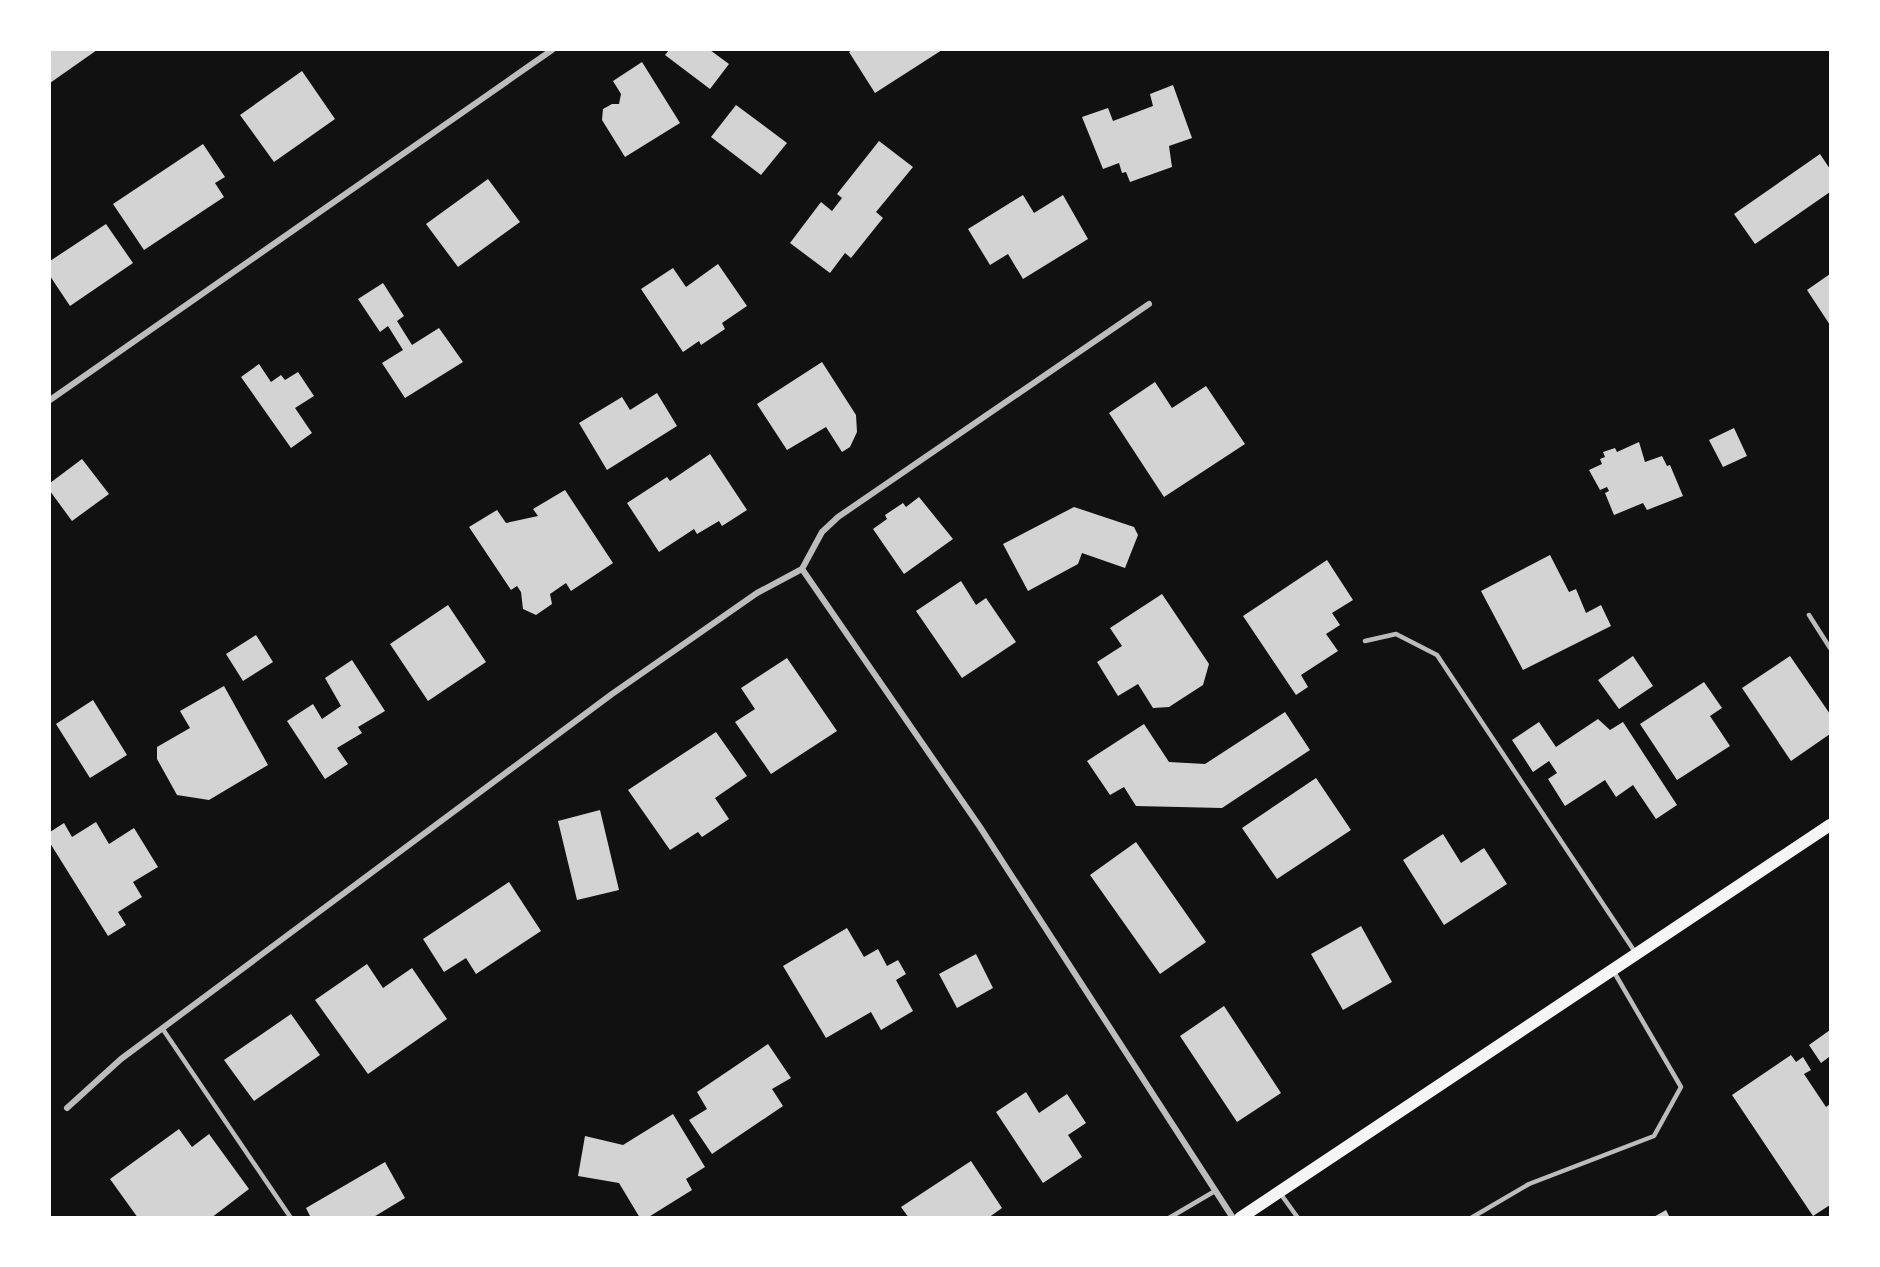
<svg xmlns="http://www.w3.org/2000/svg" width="1880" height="1267" font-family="'DejaVu Sans',sans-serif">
  <rect width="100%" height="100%" fill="#111"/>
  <!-- building -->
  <path fill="#d3d3d3" d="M 50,50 L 97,50 L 50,83 Z
    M 669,50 L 710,50 L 729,64 L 710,89 L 665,55 Z
    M 852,50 L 942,50 L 875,93 L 849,52 Z
    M 642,62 L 680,123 L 625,157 L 602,120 L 603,109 L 612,104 L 619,104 L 621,94 L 613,81 Z
    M 302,71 L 335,119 L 274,162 L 240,115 Z
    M 1173,85 L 1192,138 L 1169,146 L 1172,167 L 1130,182 L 1126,172 L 1122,173 L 1119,163 L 1103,169 L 1082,117 L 1108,108 L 1113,121 L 1153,106 L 1150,94 Z
    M 736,105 L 787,143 L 761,175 L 711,137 Z
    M 879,141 L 913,167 L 876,212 L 883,218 L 851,258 L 845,253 L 830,273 L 790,243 L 821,202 L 832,211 L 842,198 L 837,194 Z
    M 203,144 L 225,177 L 215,183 L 224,197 L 144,250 L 113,204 Z
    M 1820,154 L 1830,169 L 1830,192 L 1755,244 L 1734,214 Z
    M 488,179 L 520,222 L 458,267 L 426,224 Z
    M 1023,195 L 1034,213 L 1063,195 L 1088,239 L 1023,279 L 1008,254 L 990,265 L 968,229 Z
    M 106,224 L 133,263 L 70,306 L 50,276 L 50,261 Z
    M 718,264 L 747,306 L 722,323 L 725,329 L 701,345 L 699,341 L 683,352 L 641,289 L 673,268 L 686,287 Z
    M 1830,274 L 1830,325 L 1807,290 Z
    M 383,283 L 404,316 L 397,321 L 412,345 L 439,328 L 463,362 L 405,398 L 382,363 L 403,350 L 388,326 L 380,332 L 358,299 Z
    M 822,362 L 856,415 L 857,432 L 850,447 L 842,452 L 826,427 L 787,450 L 757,404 Z
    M 259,364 L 271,382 L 281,375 L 285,380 L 298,372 L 314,396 L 295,408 L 312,433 L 291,448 L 241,377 Z
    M 1155,382 L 1172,408 L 1206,386 L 1245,444 L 1164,497 L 1109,413 Z
    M 657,393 L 677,426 L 607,470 L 579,423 L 622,397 L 630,410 Z
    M 1734,428 L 1747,456 L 1723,467 L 1709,440 Z
    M 1639,442 L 1645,462 L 1662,456 L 1667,466 L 1670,465 L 1683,496 L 1647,510 L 1643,503 L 1614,515 L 1605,493 L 1609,491 L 1607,487 L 1600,490 L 1589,470 L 1602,464 L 1600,459 L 1605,457 L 1603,452 L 1615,448 L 1617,452 Z
    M 710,454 L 747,510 L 722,526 L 719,521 L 697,534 L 694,529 L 659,552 L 627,503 L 667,477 L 670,481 Z
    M 82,459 L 109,494 L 72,521 L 50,491 L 50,483 Z
    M 565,490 L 613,563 L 571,591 L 566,583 L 550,594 L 552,604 L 536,615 L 523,609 L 521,592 L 517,586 L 511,590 L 469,527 L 497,510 L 506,523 L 538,516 L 533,509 Z
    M 919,497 L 953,539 L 904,574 L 873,529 L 887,519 L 885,515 L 903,503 L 906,507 Z
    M 1074,507 L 1134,527 L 1138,535 L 1125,568 L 1082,553 L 1078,564 L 1028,591 L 1003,544 Z
    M 1550,555 L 1569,592 L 1576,589 L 1586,613 L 1601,605 L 1611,626 L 1523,670 L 1481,591 Z
    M 1327,560 L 1353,600 L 1332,613 L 1340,625 L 1326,634 L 1338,651 L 1301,675 L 1308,687 L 1296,695 L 1243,616 Z
    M 961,581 L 976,605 L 986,598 L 1016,642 L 962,678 L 916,611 Z
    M 1162,594 L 1209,664 L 1203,685 L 1169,707 L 1153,708 L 1138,684 L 1118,696 L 1097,662 L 1122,646 L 1110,628 Z
    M 448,605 L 486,662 L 428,701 L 390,644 Z
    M 256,635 L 273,662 L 243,681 L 226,654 Z
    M 1633,656 L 1653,686 L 1619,709 L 1598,680 Z
    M 1790,656 L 1830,714 L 1830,734 L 1791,761 L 1742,688 Z
    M 787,658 L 837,731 L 771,774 L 735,722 L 755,709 L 741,688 Z
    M 352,660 L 385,711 L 358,727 L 362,733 L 337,748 L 348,764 L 325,779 L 287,721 L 313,704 L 322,719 L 341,706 L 325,678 Z
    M 1704,682 L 1722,708 L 1710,716 L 1730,746 L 1677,780 L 1640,724 Z
    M 224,686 L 268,765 L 209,800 L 177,795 L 157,759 L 157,747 L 190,728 L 180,711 Z
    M 93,700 L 127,755 L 90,778 L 56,724 Z
    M 1285,712 L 1310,750 L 1222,808 L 1136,806 L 1124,787 L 1110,795 L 1087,761 L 1144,724 L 1169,762 L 1205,764 Z
    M 1598,719 L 1610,730 L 1623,722 L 1677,805 L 1656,819 L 1633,785 L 1616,797 L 1605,780 L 1565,806 L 1548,779 L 1557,773 L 1549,761 L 1533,772 L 1512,740 L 1539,722 L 1556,747 Z
    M 716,732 L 747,776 L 715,798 L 729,819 L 702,837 L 698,832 L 670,850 L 628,790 Z
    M 1316,778 L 1351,830 L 1277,879 L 1242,828 Z
    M 600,810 L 619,890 L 577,900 L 558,821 Z
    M 96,822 L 109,844 L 134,828 L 158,867 L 133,882 L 142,897 L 118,912 L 126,925 L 108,936 L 50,843 L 50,832 L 64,823 L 72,837 Z
    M 1443,834 L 1461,863 L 1484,848 L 1507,884 L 1444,925 L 1403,860 Z
    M 1136,842 L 1206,942 L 1160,974 L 1090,875 Z
    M 509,882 L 541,931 L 476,974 L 466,958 L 444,972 L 423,939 Z
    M 1361,926 L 1392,982 L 1343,1010 L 1311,954 Z
    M 847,928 L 864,957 L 878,949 L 887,966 L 898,960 L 906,974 L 896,980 L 913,1011 L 881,1030 L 871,1012 L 826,1038 L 783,966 Z
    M 976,954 L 993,988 L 957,1008 L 939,974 Z
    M 367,964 L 383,988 L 412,968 L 447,1019 L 368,1074 L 315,1000 Z
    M 1224,1006 L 1281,1093 L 1237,1122 L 1180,1036 Z
    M 291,1014 L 320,1055 L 254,1101 L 224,1060 Z
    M 1830,1030 L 1830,1059 L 1829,1057 L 1821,1063 L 1809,1045 Z
    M 768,1044 L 791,1078 L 772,1089 L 783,1106 L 712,1154 L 689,1120 L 707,1109 L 697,1092 Z
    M 1791,1055 L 1796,1062 L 1803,1057 L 1811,1070 L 1804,1074 L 1826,1107 L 1830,1104 L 1830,1205 L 1813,1216 L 1732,1095 Z
    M 1026,1092 L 1039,1113 L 1067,1094 L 1086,1123 L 1068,1135 L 1082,1157 L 1043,1183 L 996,1112 Z
    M 673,1114 L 705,1167 L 686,1179 L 692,1190 L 647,1218 L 640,1218 L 619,1183 L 578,1176 L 585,1136 L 623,1145 Z
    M 179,1129 L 192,1147 L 209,1134 L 249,1189 L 211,1218 L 138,1218 L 110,1179 Z
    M 971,1161 L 1002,1208 L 988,1218 L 909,1218 L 901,1207 Z
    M 385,1162 L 405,1198 L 372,1218 L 311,1218 L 306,1208 Z
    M 1666,1210 L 1670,1218 L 1652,1218 Z"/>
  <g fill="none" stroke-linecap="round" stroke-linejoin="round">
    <!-- service -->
    <path stroke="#bcbcbc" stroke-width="4.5" d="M 1809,615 L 1830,648
      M 1365,641 L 1396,634 L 1437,655 L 1635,952
      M 162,1028 L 291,1218
      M 1280,1193 L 1298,1218
      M 1169,1218 L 1215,1191
      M 1471,1218 L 1529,1184 L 1654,1136 L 1681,1087 L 1614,972"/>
    <!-- minor -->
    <path stroke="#bcbcbc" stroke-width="6" d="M 50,400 L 552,50
      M 802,569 L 980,827 L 1233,1218
      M 67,1108 L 121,1059 L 612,694 L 757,593 L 802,569 L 822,532 L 838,517 L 1149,304"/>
    <!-- secondary -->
    <path stroke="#f5f5f5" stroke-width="12" d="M 1240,1218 L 1830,825"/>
  </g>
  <!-- border -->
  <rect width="1880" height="1267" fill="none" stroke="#ffffff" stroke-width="102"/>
</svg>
